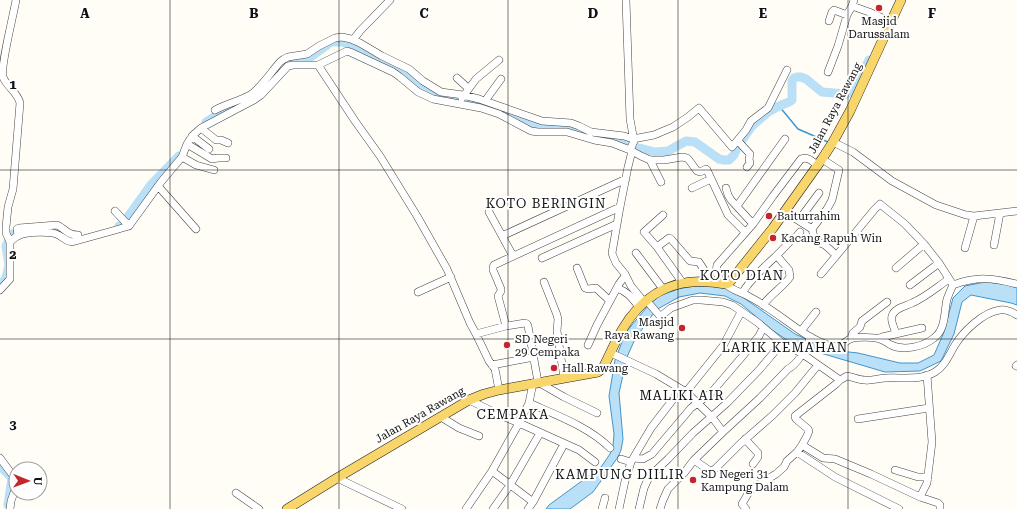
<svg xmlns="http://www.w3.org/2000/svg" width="1017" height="509" font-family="'Roboto Serif',serif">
  <rect width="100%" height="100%" fill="#fffdf5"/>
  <!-- water -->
  <path fill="#b9e0f7" stroke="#3f96cf" d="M 985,282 L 1005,284 L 1017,288 L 1017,305 L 1011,303 L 971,295 L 962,302 L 954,334 L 941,361 L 920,371 L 885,372 L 800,347 L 787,340 L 772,330 L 741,304 L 725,296 L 700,293 L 679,297 L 656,310 L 635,339 L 627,357 L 619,393 L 623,439 L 621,450 L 618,457 L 593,492 L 570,509 L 546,509 L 549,505 L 601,467 L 610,454 L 613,446 L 614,434 L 609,396 L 615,360 L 626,332 L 647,307 L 659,296 L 678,289 L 694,286 L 716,286 L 734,291 L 795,334 L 831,350 L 858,353 L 900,363 L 918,363 L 934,355 L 944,332 L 953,298 L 965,286 Z"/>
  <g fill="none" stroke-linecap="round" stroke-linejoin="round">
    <!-- stream -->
    <path stroke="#3f96cf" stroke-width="1.5" d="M 779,106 L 798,129 L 828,142"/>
    <!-- river -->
    <path stroke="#b9e0f7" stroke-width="9" d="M 287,63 L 305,61 L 331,42 L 343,42 L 403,72 L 425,91 L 497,109 L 527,124 L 571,126 L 600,138 L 655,152 L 668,151 L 686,141 L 695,142 L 719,159 L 724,160 L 729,160 L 734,155 L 738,146 L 752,126 L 768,112 L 779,106 L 789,102 L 792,100 L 792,81 L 794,78 L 797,77 L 801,77 L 806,79 L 822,92 L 846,94 L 851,92 L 855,88 L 869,60
      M 206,122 L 233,105 L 240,103
      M 119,226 L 122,225 L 150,186 L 179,156
      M 41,229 L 52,229 L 74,239 L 76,238
      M 0,286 L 6,278 L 9,265 L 6,246 L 11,235 L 19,231 L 26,230
      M 0,466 L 12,478 L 8,505"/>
    <!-- minor casing -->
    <g stroke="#444" stroke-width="8">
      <path id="minor" d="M 626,0 L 630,119 L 634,141 L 630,150
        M 854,0 L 852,6 L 869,12 L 891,22
        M 829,21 L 832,12 L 834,10 L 847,15
        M 353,40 L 360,31 L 390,0
        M 318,65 L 355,121 L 380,156 L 417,216 L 447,269 L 470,323 L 476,334 L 489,361 L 495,369 L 499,390
        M 828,72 L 838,46 L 847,15 L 852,6
        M 457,78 L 468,88
        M 462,98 L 476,79 L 499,60
        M 485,101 L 501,79
        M 215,110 C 226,104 239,101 250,95 C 260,89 272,71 280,62 L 284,59 L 288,57 L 307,54 L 319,46 L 335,38 L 342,37 L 351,39 L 360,43 L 382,56 L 409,69 L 423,81 L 441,92 L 463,95 L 479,99 L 542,121 L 571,123 L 579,126 L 591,132 L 624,136 L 633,139 L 654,135 L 673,127 L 688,117 L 699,108 L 732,147 L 746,130 L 751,121 L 768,108 L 787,70
        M 201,128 L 216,140 L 221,140 L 228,143
        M 192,136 L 209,149
        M 738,141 L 750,154 L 749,159 L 750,163 L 747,167
        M 833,142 L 853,152 L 892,181 L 936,205 L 966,215 L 974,216 L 1017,211
        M 187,144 L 212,159 L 218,158 L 226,158
        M 632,151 L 628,167 L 620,207 L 612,253 L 613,256 L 616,263 L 625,274 L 631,286 L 644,302
        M 182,157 L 196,165 L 214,170
        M 650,160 L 661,182
        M 158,186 L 196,229
        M 692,188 L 711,179
        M 726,188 L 728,195 L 731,200 L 753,224
        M 737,206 L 785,139
        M 115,211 L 129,226
        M 489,212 L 513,256
        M 785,212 L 812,229 L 814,237 L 820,243 L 825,245 L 836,255
        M 663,215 L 644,232 L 657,247 L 682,282
        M 799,220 L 819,193
        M 812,229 L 827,209 L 832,200 L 839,170 L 822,159
        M 18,235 L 17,229 L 19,228 L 57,225 C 66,229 67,235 78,235
        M 502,236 L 626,179
        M 10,242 L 6,233 L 6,227 L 8,207 L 13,189 L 20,103 C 18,93 7,87 3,77 C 0,67 14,13 16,0
        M 994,245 L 1000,213
        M 657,247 L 669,238 L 671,239 L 690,261 L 699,262 L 711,281
        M 965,248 L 974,216
        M 636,253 L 663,289
        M 542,258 L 617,224
        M 577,268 L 585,288 L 588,289 L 596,288 L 610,301
        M 896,268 L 924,244
        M 821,274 L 851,238 L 874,210 L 880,204 L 905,224 L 924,244 L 939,263 L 953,285
        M 544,282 L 557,315 L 558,319 L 557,331 L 564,378
        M 720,283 L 719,277 L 716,272 L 717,265 L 753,224 L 773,196 L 801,159 C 808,156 813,162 818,166
        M 726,284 C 731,290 741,292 748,296 C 753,299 758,301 763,305 C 785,318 804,337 828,345 C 843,350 843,340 853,338 C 859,337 874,337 880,339 C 884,340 887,343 891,345 C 904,351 923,347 934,338 C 946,329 944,312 947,299 C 949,294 951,289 953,285 C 978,276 992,278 1017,284
        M 910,285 L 939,263
        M 617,288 C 628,292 632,298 639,307
        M 0,290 L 10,279 L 10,242 C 13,239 16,236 20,235 C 28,232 49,231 56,234 C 63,236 64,241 72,242 L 112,231 L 129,226 L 161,182 L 182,157 L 187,144 L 192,136 L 201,128 L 254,100 L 261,95 L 288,66 L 293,65 L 318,65 L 347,51 L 350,52 L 393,72 L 400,77 L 418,92 L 433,99 L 481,108 L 499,114 L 531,131 L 538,132 L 567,132 L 594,140 L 612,143 L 630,150 L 641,156 L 650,160 L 664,160 L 682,157 L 687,158 L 689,160 L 697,171 L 700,172 L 706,169 L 707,170 L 728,215 L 745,232
        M 418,292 L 451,277
        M 742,293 C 751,279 763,268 775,257 C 781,251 787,245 793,238 L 796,237 L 800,232
        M 646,300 L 659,315 L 661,316 L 671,308 L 693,300 L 701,300 L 723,302 L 732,305 L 757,322 L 782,343 L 788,345 L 807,357 L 840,380
        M 763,305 C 771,294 783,287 790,277 L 789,270 L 777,256
        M 506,326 L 498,296 L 501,291 L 501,289 L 493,270 L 493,267 L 494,265 L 620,207
        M 801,331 L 816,312
        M 476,334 L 506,326 L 525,323 L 527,324 L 528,326 L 538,382 L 564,397 L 597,413
        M 896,334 C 895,329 890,321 892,316 C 894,308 906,306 912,303 C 926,297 937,287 949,279
        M 851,338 L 853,333 L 860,327 L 862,321 L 887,302
        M 880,338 L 882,337 L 922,328
        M 588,345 L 597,325 L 619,284 L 625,276
        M 611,353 L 656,374 L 686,392 L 712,417 L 723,432
        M 492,365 L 534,357
        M 1016,366 L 1017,365
        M 686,392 L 723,346 L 741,312
        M 469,400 L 500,415 L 519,423 L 579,450 L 595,462
        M 529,403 C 556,415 589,427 610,448
        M 441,417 L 459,428 L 479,436
        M 858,419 L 929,408
        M 745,439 L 758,453 L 758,457 L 753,464
        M 802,445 L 823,458 L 835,459 L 871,474 L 920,497 L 938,503 L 940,505 L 940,509
        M 797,452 L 835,477 L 899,509
        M 0,458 L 14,477 L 16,482
        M 634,458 L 643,459 L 652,454 L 691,408 L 711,393 L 741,358 L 759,336 L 763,328
        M 621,459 L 631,462
        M 694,460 L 710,471 L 715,469 L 740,444 L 773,415 L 795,393 L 818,365
        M 895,470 L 918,477 L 928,477
        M 492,471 L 533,502
        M 337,478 L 402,509
        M 236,493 L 259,509
        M 920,497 L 927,483 L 932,442 L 927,375
        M 10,509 L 11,501 L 16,487
        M 466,509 L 492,471 L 519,423 L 529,403 L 533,383
        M 493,509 L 510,485 L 540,433
        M 528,509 L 533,502 L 564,444
        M 602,509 L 605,498
        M 619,509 L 625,481 L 631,462 L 651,428 L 681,389
        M 639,509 L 644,488 L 649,477 L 668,459 L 693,433 L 727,403 L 759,370 L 782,343
        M 660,509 L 663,500 L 668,489 L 684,473 L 694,460 L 723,432 L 760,398 L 788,369 C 798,364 807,346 811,337
        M 746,509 L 742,504 L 749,492 L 756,486 L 776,474 L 784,467 L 787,461 L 797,452 L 802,445 L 807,436 L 809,431 L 808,429 L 796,419 L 795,417 L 795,416 L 836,384 L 840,380 L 847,376 C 853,377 859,380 865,380 C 872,381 879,378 886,378 C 902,377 920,381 935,372 C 945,366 949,355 955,345 C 963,332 983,312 1000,310 C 1006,309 1012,312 1017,315"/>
    </g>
    <!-- major casing -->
    <g stroke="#222" stroke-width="10">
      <path id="major" d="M 287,509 L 337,478 L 469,400 L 484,394 L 499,390 L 598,372 L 602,369 L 604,366 C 610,354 615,342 622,330 C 646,289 680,275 726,284 L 729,283 L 773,228 L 822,159 L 833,142 L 850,111 L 901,0"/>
    </g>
    <!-- minor -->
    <use href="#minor" stroke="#fff" stroke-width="7"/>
    <!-- major -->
    <use href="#major" stroke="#f9d66b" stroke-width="9"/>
  </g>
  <!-- grid -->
  <path fill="none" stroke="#111" stroke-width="1" stroke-opacity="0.55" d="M 170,0 L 170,509M 339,0 L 339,509M 508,0 L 508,509M 678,0 L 678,509M 848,0 L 848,509M 0,170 L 1017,170M 0,339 L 1017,339"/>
  <!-- markers -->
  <g fill="#c4262e" stroke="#fff" stroke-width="1.5">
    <circle cx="879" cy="8" r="4"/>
    <circle cx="769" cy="216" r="4"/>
    <circle cx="773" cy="238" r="4"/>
    <circle cx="682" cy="328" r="4"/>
    <circle cx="507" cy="345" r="4"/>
    <circle cx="554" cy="368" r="4"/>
    <circle cx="693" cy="480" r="4"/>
  </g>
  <g text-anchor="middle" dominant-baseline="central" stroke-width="4" stroke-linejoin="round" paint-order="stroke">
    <!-- poi labels -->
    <g font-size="11" fill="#111" stroke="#fff" text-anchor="start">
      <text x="879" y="21" text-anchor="middle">Masjid<tspan x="879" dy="13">Darussalam</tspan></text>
      <text x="777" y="216">Baiturrahim</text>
      <text x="781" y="238">Kacang Rapuh Win</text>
      <text x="674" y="322" text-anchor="end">Masjid<tspan x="674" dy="13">Raya Rawang</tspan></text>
      <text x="515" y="339">SD Negeri<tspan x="515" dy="13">29 Cempaka</tspan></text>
      <text x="562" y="368">Hall Rawang</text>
      <text x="701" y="474">SD Negeri 31<tspan x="701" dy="13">Kampung Dalam</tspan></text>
    </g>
    <!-- street labels -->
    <g font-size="11" fill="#111" stroke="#fff">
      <text transform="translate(835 108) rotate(-62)">Jalan Raya Rawang</text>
      <text transform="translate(420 415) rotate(-30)">Jalan Raya Rawang</text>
    </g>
    <!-- quarter labels -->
    <g font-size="13" letter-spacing="1" fill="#111" stroke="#fff">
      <text x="546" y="203">KOTO BERINGIN</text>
      <text x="742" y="275">KOTO DIAN</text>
      <text x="785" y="347">LARIK KEMAHAN</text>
      <text x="682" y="395">MALIKI AIR</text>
      <text x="513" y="414">CEMPAKA</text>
      <text x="620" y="474">KAMPUNG DIILIR</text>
    </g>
  </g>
  <g font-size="13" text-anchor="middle" font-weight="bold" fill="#111" stroke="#fff" stroke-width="4" stroke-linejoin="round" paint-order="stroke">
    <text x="85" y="18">A</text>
    <text x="254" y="18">B</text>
    <text x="424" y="18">C</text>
    <text x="593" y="18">D</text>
    <text x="763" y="18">E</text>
    <text x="932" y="18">F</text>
    <text x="13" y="89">1</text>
    <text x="13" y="259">2</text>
    <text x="13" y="429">3</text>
  </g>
  <!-- north arrow -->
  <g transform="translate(28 481) rotate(91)"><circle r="19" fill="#ffffff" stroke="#a0a0a0"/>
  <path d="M0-3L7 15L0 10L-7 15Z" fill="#c4262e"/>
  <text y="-6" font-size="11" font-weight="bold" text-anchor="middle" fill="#111111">U</text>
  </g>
</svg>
